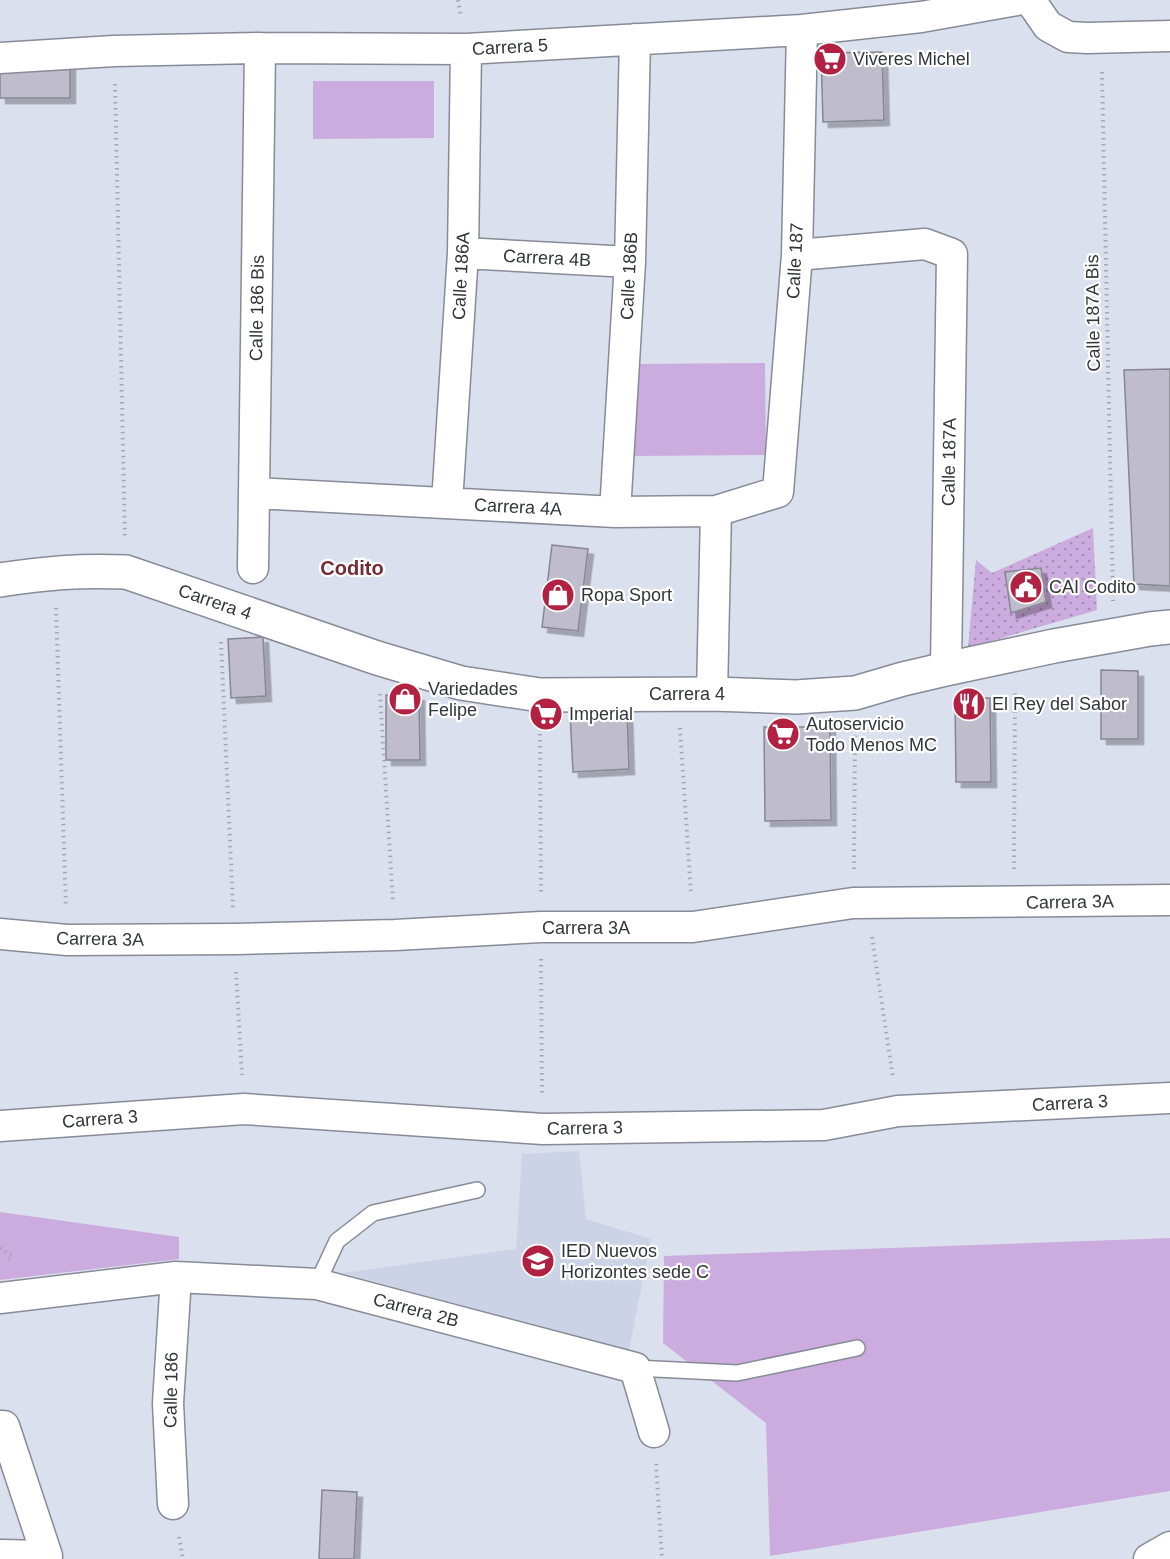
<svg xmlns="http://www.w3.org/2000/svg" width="1170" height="1559" font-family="Helvetica,sans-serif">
  <defs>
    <pattern id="grass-dots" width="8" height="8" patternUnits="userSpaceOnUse" patternTransform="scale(1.5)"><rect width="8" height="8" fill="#ccacdf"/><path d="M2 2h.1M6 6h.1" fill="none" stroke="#a68db6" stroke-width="1.8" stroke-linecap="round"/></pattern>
    <filter id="shadow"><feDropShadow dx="5.5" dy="5.5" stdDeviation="0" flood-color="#0004"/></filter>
  </defs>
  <rect width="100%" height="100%" fill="#dbe0ee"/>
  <!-- built -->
  <path fill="#ccd3e6" d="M 579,1151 L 586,1219 L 651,1239 L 629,1350 L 343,1273 L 516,1249 L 522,1154 Z"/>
  <!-- grass -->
  <path fill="url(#grass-dots)" d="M 1093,528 L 1097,610 L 968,648 L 976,560 L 992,573 Z"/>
  <!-- park -->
  <path fill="#ccacdf" d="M 313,81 L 434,81 L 434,138 L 313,139 Z
    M 765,363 L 766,455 L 631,456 L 631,364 Z
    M 0,1212 L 179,1237 L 179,1259 L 0,1280 Z
    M 1170,1238 L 1170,1491 L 770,1556 L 766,1423 L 663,1343 L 664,1256 Z"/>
  <!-- building -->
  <path fill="#bfbdcb" stroke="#888693" stroke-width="1.5" filter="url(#shadow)" d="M 882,52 L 884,120 L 823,122 L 821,53 Z
    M 0,62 L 70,62 L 70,98 L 0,98 Z
    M 1170,369 L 1170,586 L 1134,584 L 1124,370 Z
    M 552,545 L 588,549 L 578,631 L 542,627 Z
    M 1041,568 L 1046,602 L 1011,613 L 1005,572 Z
    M 263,637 L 266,696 L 231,698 L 228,639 Z
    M 1101,670 L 1138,671 L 1138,739 L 1101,739 Z
    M 386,695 L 419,695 L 420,760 L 386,760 Z
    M 955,698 L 990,698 L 991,782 L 956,782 Z
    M 627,710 L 629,769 L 573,772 L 570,713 Z
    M 764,727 L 830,727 L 831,820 L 765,821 Z
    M 322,1490 L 357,1492 L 354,1559 L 319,1559 Z"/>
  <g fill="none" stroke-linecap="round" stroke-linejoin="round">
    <!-- lane casing -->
    <g stroke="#878b97" stroke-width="18">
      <path id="lane" d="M 317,1284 L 337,1241 L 373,1213 L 477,1190
        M 635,1368 L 737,1373 L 857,1348"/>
    </g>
    <!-- street casing -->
    <g stroke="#878b97" stroke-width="33">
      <path id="street" d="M 1030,0 L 1048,26 L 1068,37 L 1087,38 L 1170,36
        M 0,58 L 114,51 L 260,48 L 466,49 L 802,30 L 921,17 L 1017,0
        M 463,253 L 630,262
        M 797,255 L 925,244 L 952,254 L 946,669
        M 255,493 L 615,512 L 716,511 L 778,492 L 797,255 L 802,30
        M 447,503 L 463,253 L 466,49
        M 615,512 L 630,262 L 635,39
        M 253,568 L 260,48
        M 712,694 L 716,511
        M 0,934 L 67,940 L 235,939 L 395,935 L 541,927 L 693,927 L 853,903 L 1170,900
        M 0,1126 L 244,1109 L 543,1129 L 824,1125 L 898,1111 L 1170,1098
        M 0,1298 L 176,1277 L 317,1284 L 635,1368 L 654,1432
        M 0,1426 L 4,1426 L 47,1556 L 0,1555
        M 173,1504 L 168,1403 L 176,1277
        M 1149,1559 L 1170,1547"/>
    </g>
    <!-- secondary casing -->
    <g stroke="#878b97" stroke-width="36">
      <path id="secondary" d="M 0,580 C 45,573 80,570 126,572 L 377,658 L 461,683 L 540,695 L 712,694 L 796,697 L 855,693 L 903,679 L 946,669 L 1054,646 L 1150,629 L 1170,627"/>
    </g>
    <!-- path -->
    <path stroke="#a3a7b2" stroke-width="4" stroke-dasharray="1.5 4.5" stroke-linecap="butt" d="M 458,0 L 461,17
      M 1102,72 L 1113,601
      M 115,84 L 125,539
      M 56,608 L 66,907
      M 221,642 L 233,908
      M 380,694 L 393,902
      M 540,728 L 541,895
      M 680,728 L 691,894
      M 854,869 L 855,727
      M 1014,869 L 1015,690
      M 872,937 L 893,1078
      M 541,959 L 542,1096
      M 236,972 L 242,1075
      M 0,1248 L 12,1256 L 6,1262
      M 656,1464 L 662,1559
      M 179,1537 L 183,1559"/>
    <!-- lane -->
    <use href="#lane" stroke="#fff" stroke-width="15"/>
    <!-- street -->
    <use href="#street" stroke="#fff" stroke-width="30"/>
    <!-- secondary -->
    <use href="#secondary" stroke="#fff" stroke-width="33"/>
  </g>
  <!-- icons -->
  <defs>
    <g id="supermarket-disc" transform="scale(1.725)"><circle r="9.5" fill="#b32142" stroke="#fff"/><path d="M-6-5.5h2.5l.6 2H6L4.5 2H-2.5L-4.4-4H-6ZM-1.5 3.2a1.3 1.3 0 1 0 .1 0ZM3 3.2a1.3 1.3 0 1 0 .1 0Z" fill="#fff"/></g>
    <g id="civic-disc" transform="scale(1.725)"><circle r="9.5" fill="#b32142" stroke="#fff"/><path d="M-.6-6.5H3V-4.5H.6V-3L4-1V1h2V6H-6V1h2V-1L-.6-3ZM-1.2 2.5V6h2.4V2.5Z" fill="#fff"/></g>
    <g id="shop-disc" transform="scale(1.725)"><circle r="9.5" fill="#b32142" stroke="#fff"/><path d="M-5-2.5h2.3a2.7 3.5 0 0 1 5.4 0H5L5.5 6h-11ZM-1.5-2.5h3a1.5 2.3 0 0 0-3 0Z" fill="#fff"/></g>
    <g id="restaurant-disc" transform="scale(1.725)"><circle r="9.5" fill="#b32142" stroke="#fff"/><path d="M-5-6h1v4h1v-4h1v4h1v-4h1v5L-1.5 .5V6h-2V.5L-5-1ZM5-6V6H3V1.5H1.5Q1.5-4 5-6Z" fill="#fff"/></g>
    <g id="school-disc" transform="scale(1.725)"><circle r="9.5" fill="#b32142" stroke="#fff"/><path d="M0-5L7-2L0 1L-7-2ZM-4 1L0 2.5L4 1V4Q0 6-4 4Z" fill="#fff"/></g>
  </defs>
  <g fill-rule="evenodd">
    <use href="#supermarket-disc" x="830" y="59"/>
    <use href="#civic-disc" x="1026" y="587"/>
    <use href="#shop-disc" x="558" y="595"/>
    <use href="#shop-disc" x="405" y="699"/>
    <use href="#restaurant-disc" x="969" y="704"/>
    <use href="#supermarket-disc" x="546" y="714"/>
    <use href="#supermarket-disc" x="783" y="734"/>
    <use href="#school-disc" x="538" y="1261"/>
  </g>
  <g text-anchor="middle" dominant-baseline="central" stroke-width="4.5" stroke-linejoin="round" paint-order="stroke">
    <!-- street labels -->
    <g font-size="18" fill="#33353a" stroke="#fff">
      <text transform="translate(510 47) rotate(-3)">Carrera 5</text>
      <text transform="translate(547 258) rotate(3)">Carrera 4B</text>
      <text transform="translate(795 261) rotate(-87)">Calle 187</text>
      <text transform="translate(461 276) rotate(-87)">Calle 186A</text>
      <text transform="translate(629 276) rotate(-87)">Calle 186B</text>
      <text transform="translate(257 308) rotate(-89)">Calle 186 Bis</text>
      <text transform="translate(1093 313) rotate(-91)">Calle 187A Bis</text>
      <text transform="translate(949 462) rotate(-89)">Calle 187A</text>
      <text transform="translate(518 507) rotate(3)">Carrera 4A</text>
      <text transform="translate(215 602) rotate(19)">Carrera 4</text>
      <text x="687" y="694">Carrera 4</text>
      <text transform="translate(1070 902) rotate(-1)">Carrera 3A</text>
      <text x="586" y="928">Carrera 3A</text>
      <text transform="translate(100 939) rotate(1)">Carrera 3A</text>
      <text transform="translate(1070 1103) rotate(-3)">Carrera 3</text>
      <text transform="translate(100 1119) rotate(-4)">Carrera 3</text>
      <text transform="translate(585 1128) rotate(-1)">Carrera 3</text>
      <text transform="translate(416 1310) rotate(15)">Carrera 2B</text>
      <text transform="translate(171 1390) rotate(-89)">Calle 186</text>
    </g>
    <!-- poi labels -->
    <g font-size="18" fill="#33353a" stroke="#fff" text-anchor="start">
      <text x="853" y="59">Viveres Michel</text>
      <text x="1049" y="587">CAI Codito</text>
      <text x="581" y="595">Ropa Sport</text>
      <text x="428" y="689">Variedades<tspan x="428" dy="21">Felipe</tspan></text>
      <text x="992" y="704">El Rey del Sabor</text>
      <text x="569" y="714">Imperial</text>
      <text x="806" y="724">Autoservicio<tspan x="806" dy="21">Todo Menos MC</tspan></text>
      <text x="561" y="1251">IED Nuevos<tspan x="561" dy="21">Horizontes sede C</tspan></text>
    </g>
    <!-- neighbourhood labels -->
    <g font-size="20" font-weight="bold" fill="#732c35" stroke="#fff">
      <text x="352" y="568">Codito</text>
    </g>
  </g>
</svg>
